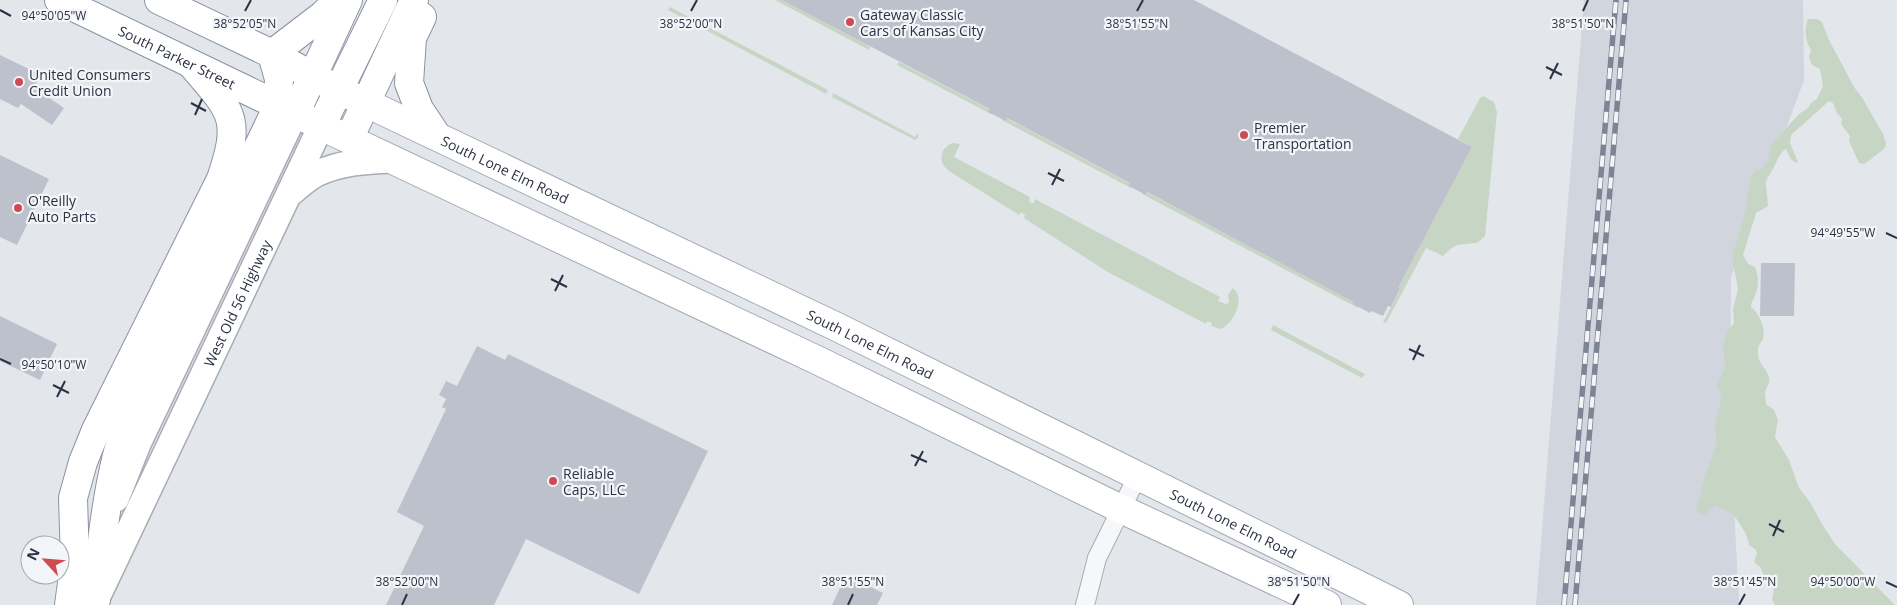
<svg xmlns="http://www.w3.org/2000/svg" width="1897" height="605" font-family="'Open Sans',sans-serif">
  <rect width="100%" height="100%" fill="#e3e6eb"/>
  <!-- built -->
  <path fill="#d1d5dd" d="M 1584,0 L 1803,0 L 1804,80 L 1731,277 L 1730,426 L 1739,605 L 1536,605 Z"/>
  <!-- green -->
  <path fill="#c7d5c5" d="M 775,0 L 782,0 L 866,44 L 870,47 L 869,50 Z
    M 670,7 L 828,90 L 826,94 L 668,10 Z
    M 1808,19 L 1817,19 L 1822,22 L 1829,40 L 1854,87 L 1863,99 L 1883,134 L 1886,143 L 1885,148 L 1870,160 L 1864,164 L 1859,163 L 1849,141 L 1850,136 L 1841,124 L 1842,119 L 1837,113 L 1833,103 L 1829,101 L 1791,135 L 1790,143 L 1798,162 L 1796,163 L 1791,159 L 1786,149 C 1778,152 1774,173 1765,180 C 1766,183 1768,202 1768,206 L 1756,213 L 1743,255 L 1748,264 L 1755,267 C 1759,276 1759,286 1755,296 C 1753,300 1751,302 1751,307 C 1759,313 1766,328 1763,339 C 1762,342 1758,345 1758,349 C 1756,362 1766,367 1769,377 C 1770,383 1767,387 1765,392 C 1765,396 1766,400 1766,404 L 1774,410 L 1778,420 L 1775,437 L 1789,460 L 1799,488 L 1810,502 L 1822,524 L 1835,544 L 1895,605 L 1775,605 L 1772,599 L 1774,591 L 1772,586 L 1764,578 L 1761,568 L 1754,562 L 1757,553 L 1755,549 L 1749,545 L 1746,534 L 1734,515 L 1716,505 L 1705,514 L 1700,515 L 1696,507 C 1701,499 1701,490 1704,481 C 1707,469 1713,456 1716,444 C 1718,436 1714,428 1716,420 C 1718,410 1725,396 1717,386 L 1725,368 L 1723,345 L 1728,330 L 1734,323 L 1733,309 L 1738,289 L 1732,257 L 1747,207 L 1747,196 L 1752,175 L 1757,169 L 1762,169 L 1768,161 L 1772,144 L 1799,114 L 1808,108 L 1812,102 L 1817,99 L 1823,86 L 1820,69 L 1812,65 L 1809,57 L 1811,50 C 1805,40 1804,30 1808,19 Z
    M 899,62 L 993,111 L 991,114 L 897,65 Z
    M 833,93 L 915,137 L 918,133 L 918,138 L 915,140 L 832,97 Z
    M 1483,96 L 1494,102 L 1497,112 L 1485,236 L 1477,243 C 1458,245 1457,242 1443,256 L 1426,248 L 1386,323 L 1383,322 L 1400,290 L 1398,288 L 1472,147 L 1458,139 L 1480,98 Z
    M 1004,117 L 1133,185 L 1131,188 L 1002,120 Z
    M 953,143 L 960,144 L 954,157 L 1030,197 L 1029,201 L 1033,204 L 1035,199 L 1220,297 L 1218,301 L 1225,304 L 1229,303 L 1228,295 L 1233,288 C 1246,298 1234,323 1221,329 L 1211,326 L 1212,323 L 1207,321 L 1206,324 L 1106,271 L 1024,218 L 1025,215 L 1021,212 L 1019,215 L 949,171 L 943,165 C 939,156 943,146 953,143 Z
    M 1144,191 L 1360,304 L 1358,308 L 1142,194 Z
    M 1273,325 L 1365,374 L 1362,378 L 1271,330 Z"/>
  <!-- building -->
  <path fill="#bdc1cb" d="M 782,0 L 1194,0 L 1472,147 L 1398,288 L 1400,289 L 1391,307 L 1388,306 L 1383,316 L 1371,311 L 1370,313 L 1353,304 L 1354,302 L 1147,192 L 1146,195 L 1129,186 L 1130,183 L 1007,118 L 1006,121 L 988,112 L 990,109 Z
    M 0,55 L 37,73 L 36,75 L 41,77 L 33,87 L 64,108 L 52,125 L 21,104 L 18,108 L 0,99 Z
    M 0,155 L 49,179 L 17,245 L 0,237 Z
    M 1761,263 L 1795,263 L 1794,316 L 1760,316 Z
    M 0,316 L 57,344 L 40,380 L 0,361 Z
    M 477,346 L 505,360 L 508,354 L 708,451 L 639,594 L 526,539 L 494,605 L 386,605 L 424,526 L 397,512 L 446,409 L 442,407 L 446,399 L 439,395 L 446,381 L 457,386 Z
    M 846,575 L 883,593 L 877,605 L 832,605 Z"/>
  <g fill="none" stroke-linecap="round" stroke-linejoin="round">
    <!-- minor casing -->
    <g stroke="#a8acb6" stroke-width="20">
      <path id="minor" d="M 1085,605 L 1097,558 L 1138,475"/>
    </g>
    <!-- secondary casing -->
    <g stroke="#a8acb6" stroke-width="28">
      <g id="secondary">
        <path d="M 291,193 C 299,186 307,179 316,174 C 341,162 367,161 393,160"/>
        <path d="M 116,499 L 138,444 L 295,114"/>
        <path id="s1" d="M 99,594 L 321,126"/>
      </g>
    </g>
    <!-- primary casing -->
    <g stroke="#a3a9b7" stroke-width="30">
      <g id="primary">
        <path id="s2" d="M 339,90 L 837,327 L 1399,605"/>
        <path d="M 321,126 L 819,361 L 1121,509 L 1327,605"/>
      </g>
    </g>
    <!-- trunk casing -->
    <g stroke="#8b92a2" stroke-width="30">
      <g id="trunk">
        <path id="s3" d="M 59,0 L 321,126 L 383,0"/>
        <path d="M 159,0 L 272,54 L 339,90"/>
        <path d="M 422,17 L 412,38 L 409,83 L 419,109 L 437,136"/>
        <path d="M 272,54 L 323,15 L 338,0"/>
        <path d="M 295,114 L 348,0"/>
        <path d="M 349,139 L 414,0"/>
        <path d="M 96,600 C 101,547 106,495 120,444 C 123,431 129,419 133,407 L 278,106 L 279,79 L 272,54"/>
        <path d="M 69,605 L 75,561 L 73,498 L 83,462 L 96,430 L 221,179 C 242,117 232,112 192,65"/>
      </g>
    </g>
    <!-- minor -->
    <use href="#minor" stroke="#f6f7f9" stroke-width="18"/>
    <!-- secondary -->
    <use href="#secondary" stroke="#fff" stroke-width="25"/>
    <!-- primary -->
    <use href="#primary" stroke="#fff" stroke-width="28"/>
    <!-- trunk -->
    <use href="#trunk" stroke="#fff" stroke-width="28"/>
    <!-- rail casing -->
    <g stroke="#7d8495" stroke-width="5.5">
      <path id="rail" d="M 1564,605 L 1616,0
        M 1575,605 L 1626,0"/>
    </g>
    <!-- rail -->
    <use href="#rail" stroke="#f3f5f8" stroke-width="4" stroke-dasharray="11" stroke-linecap="butt"/>
  </g>
  <!-- ticks -->
  <path fill="none" stroke="#2b3244" stroke-width="2" d="M 0,10 L 11,16M 245,11 L 251,0M 691,11 L 697,0M 1137,11 L 1143,0M 1583,11 L 1588,0M 1546,67 L 1562,75M 1550,79 L 1558,63M 191,103 L 206,111M 195,115 L 202,99M 1048,173 L 1064,181M 1052,185 L 1060,169M 1886,233 L 1897,238M 551,279 L 567,287M 555,291 L 563,275M 1409,349 L 1424,356M 0,359 L 11,364M 1413,360 L 1420,345M 53,385 L 69,393M 57,397 L 65,381M 911,455 L 927,462M 915,466 L 923,451M 1769,524 L 1784,532M 1773,536 L 1780,520M 1886,582 L 1897,587M 402,605 L 407,594M 848,605 L 853,594M 1293,605 L 1299,594M 1739,605 L 1745,594"/>
  <!-- markers -->
  <g fill="#ce4b53" stroke="#f3f5f8" stroke-width="2">
    <circle cx="850" cy="22" r="5"/>
    <circle cx="19" cy="82" r="5"/>
    <circle cx="1244" cy="135" r="5"/>
    <circle cx="18" cy="208" r="5"/>
    <circle cx="553" cy="481" r="5"/>
  </g>
  <g text-anchor="middle" dominant-baseline="central" stroke-width="4.5" stroke-linejoin="round" paint-order="stroke">
    <!-- poi labels -->
    <g font-size="14" fill="#2b3244" stroke="#f3f5f8" text-anchor="start">
      <text x="860" y="14">Gateway Classic<tspan x="860" dy="16">Cars of Kansas City</tspan></text>
      <text x="29" y="74">United Consumers<tspan x="29" dy="16">Credit Union</tspan></text>
      <text x="1254" y="127">Premier<tspan x="1254" dy="16">Transportation</tspan></text>
      <text x="28" y="200">O'Reilly<tspan x="28" dy="16">Auto Parts</tspan></text>
      <text x="563" y="473">Reliable<tspan x="563" dy="16">Caps, LLC</tspan></text>
    </g>
    <!-- street labels -->
    <g font-size="14" fill="#2b3244" stroke="#f3f5f8">
      <text stroke="none"><textPath href="#s3" startOffset="131">South Parker Street</textPath></text>
      <text stroke="none"><textPath href="#s2" startOffset="184">South Lone Elm Road</textPath></text>
      <text stroke="none"><textPath href="#s1" startOffset="322">West Old 56 Highway</textPath></text>
      <text stroke="none"><textPath href="#s2" startOffset="589">South Lone Elm Road</textPath></text>
      <text stroke="none"><textPath href="#s2" startOffset="994">South Lone Elm Road</textPath></text>
    </g>
  </g>
  <g font-size="12" text-anchor="middle" fill="#2b3244" stroke="#f3f5f8" stroke-width="4.5" stroke-linejoin="round" paint-order="stroke">
    <text x="54" y="20">94°50'05"W</text>
    <text x="245" y="28">38°52'05"N</text>
    <text x="691" y="28">38°52'00"N</text>
    <text x="1583" y="28">38°51'50"N</text>
    <text x="1137" y="28">38°51'55"N</text>
    <text x="1843" y="237">94°49'55"W</text>
    <text x="54" y="369">94°50'10"W</text>
    <text x="407" y="586">38°52'00"N</text>
    <text x="853" y="586">38°51'55"N</text>
    <text x="1299" y="586">38°51'50"N</text>
    <text x="1745" y="586">38°51'45"N</text>
    <text x="1843" y="586">94°50'00"W</text>
  </g>
  <!-- north arrow -->
  <g transform="translate(45 560) rotate(296)"><circle r="24" fill="#f3f5f8" stroke="#a3a7b0"/>
  <path d="M0-4L9 19L0 12L-9 19Z" fill="#ce4b53"/>
  <text y="-8" font-size="14" font-weight="bold" text-anchor="middle" fill="#2b3244">N</text>
  </g>
</svg>
